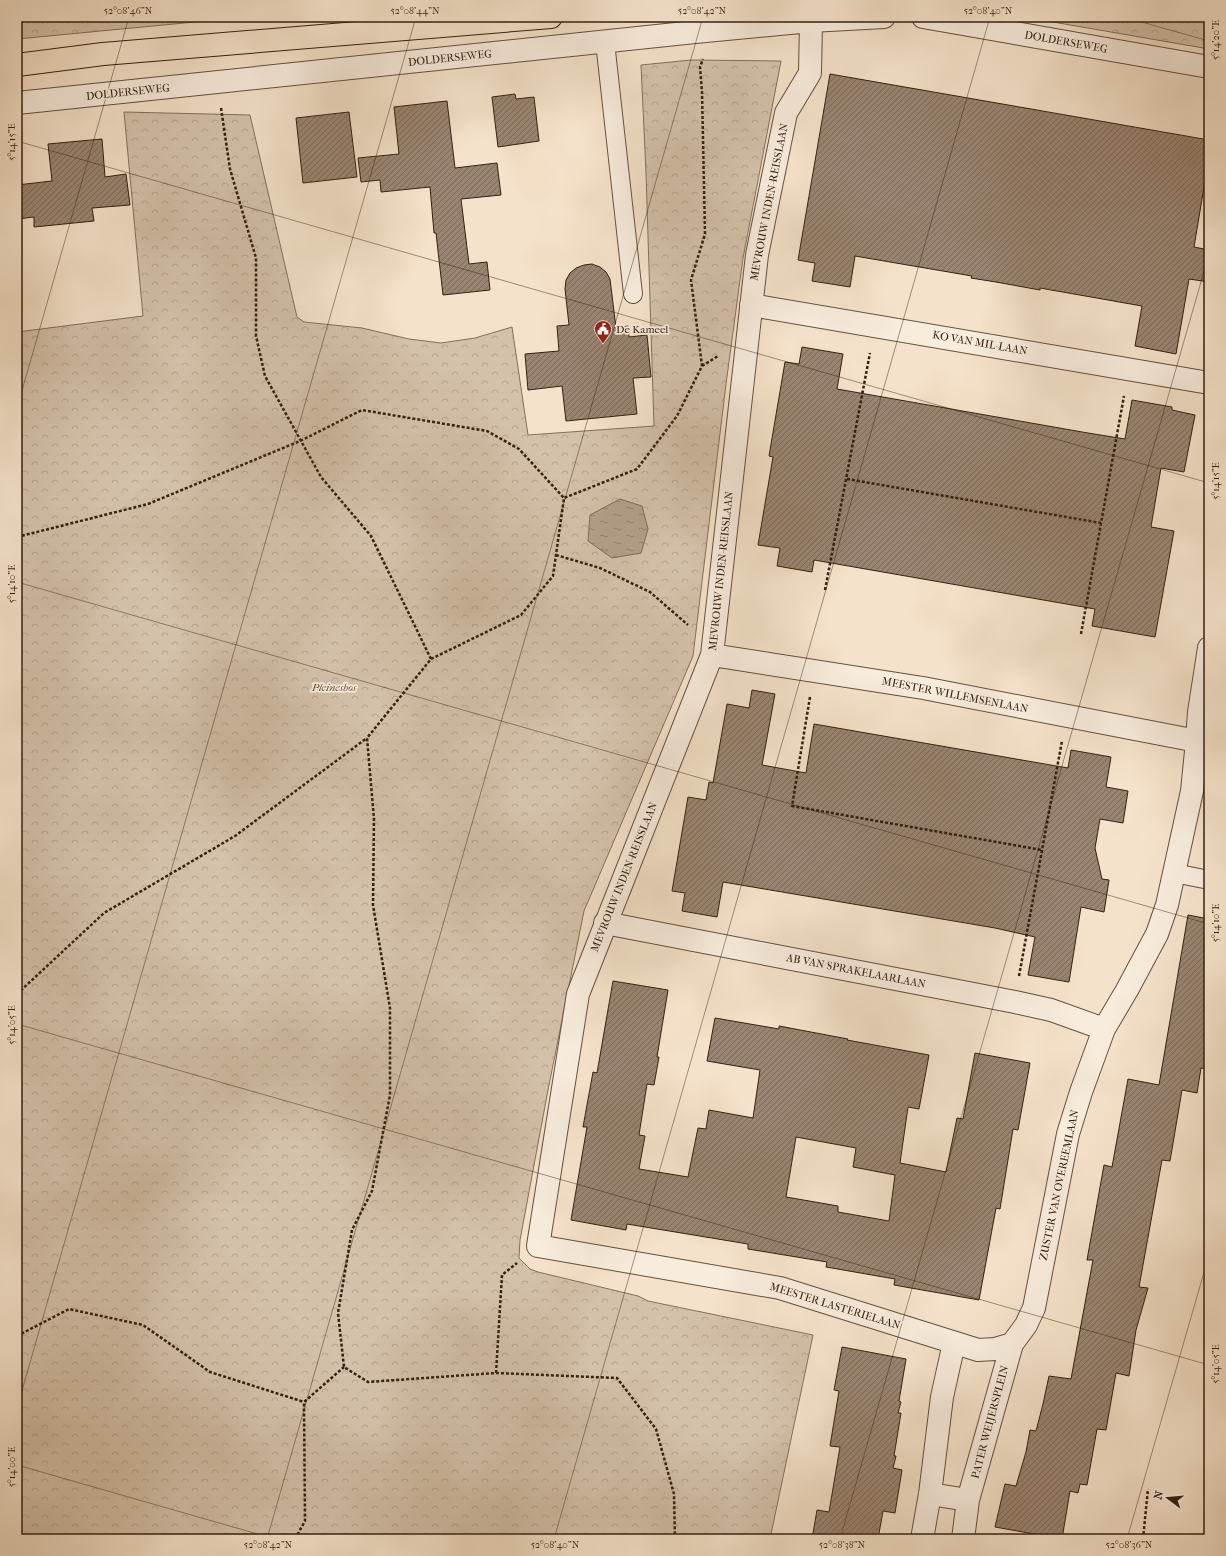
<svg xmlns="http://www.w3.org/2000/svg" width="1226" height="1556" font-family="'IM FELL French Canon',serif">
  <defs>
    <pattern id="forest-crowns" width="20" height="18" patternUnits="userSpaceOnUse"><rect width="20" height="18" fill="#d4c1aa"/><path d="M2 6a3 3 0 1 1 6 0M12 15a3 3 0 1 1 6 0" fill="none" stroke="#b7a591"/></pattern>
    <pattern id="water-ripples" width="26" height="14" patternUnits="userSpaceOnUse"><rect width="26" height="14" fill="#b4a08b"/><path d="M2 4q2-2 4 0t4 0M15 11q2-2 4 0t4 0" fill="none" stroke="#938270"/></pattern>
    <pattern id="building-hatch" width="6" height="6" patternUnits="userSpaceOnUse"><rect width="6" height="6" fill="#998471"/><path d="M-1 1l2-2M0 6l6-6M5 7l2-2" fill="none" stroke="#7e6b5b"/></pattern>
  </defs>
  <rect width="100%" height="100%" fill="#f5e2ca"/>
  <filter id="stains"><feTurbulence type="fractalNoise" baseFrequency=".005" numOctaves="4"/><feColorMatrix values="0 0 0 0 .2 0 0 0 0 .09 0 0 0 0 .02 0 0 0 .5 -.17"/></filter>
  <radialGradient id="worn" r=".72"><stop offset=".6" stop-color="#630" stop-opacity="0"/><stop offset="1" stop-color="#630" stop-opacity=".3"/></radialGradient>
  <!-- forest -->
  <path fill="url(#forest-crowns)" stroke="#84705d" d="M 17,17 L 247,17 L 17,39 Z
    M 1024,17 L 1209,17 L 1209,49 Z
    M 691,60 L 781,61 L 743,258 L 726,384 L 693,656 L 584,911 L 548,1090 L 520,1240 L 519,1258 L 530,1269 L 538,1272 L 638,1296 L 648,1301 L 813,1335 L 770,1539 L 17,1539 L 17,332 L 143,316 L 124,112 L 250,115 L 297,317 L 304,322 L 362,328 L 409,339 L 441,343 L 475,338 L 512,327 L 528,435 L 654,426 L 646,173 L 641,65 Z"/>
  <!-- water -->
  <path fill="url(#water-ripples)" stroke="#816c5a" d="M 620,499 L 642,506 L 648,529 L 641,553 L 612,558 L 588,541 L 590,515 Z"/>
  <!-- building -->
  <path fill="url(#building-hatch)" stroke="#351f10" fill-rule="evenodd" d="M 830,74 L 1209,140 L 1209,182 L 1205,181 L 1194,247 L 1209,250 L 1209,282 L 1189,279 L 1176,354 L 1135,346 L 1142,306 L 1040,288 L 1040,290 L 996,282 L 971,278 L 972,276 L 855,256 L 850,287 L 812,281 L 815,263 L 798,260 Z
    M 515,94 L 516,99 L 534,97 L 539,141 L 498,147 L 492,97 Z
    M 447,101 L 455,168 L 497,163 L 501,195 L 461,199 L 469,264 L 487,262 L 490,290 L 443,295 L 436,233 L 434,233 L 430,187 L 381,192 L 380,180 L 361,182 L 358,158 L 399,154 L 394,107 Z
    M 349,112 L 357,177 L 303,183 L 296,118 Z
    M 102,139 L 105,177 L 126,174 L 130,205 L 92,208 L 94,221 L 34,227 L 34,217 L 17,219 L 17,185 L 52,181 L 48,144 Z
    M 592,264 L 600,267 L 606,272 L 610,279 L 616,328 L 628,326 L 629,337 L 647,335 L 651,377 L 633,378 L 637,414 L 566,421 L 562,386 L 528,390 L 525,354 L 559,351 L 557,326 L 569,325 L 565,289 L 566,280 L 570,273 L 576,268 L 584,265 Z
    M 802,347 L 843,354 L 837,389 L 1088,433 L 1125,439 L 1132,400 L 1172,407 L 1172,410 L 1195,415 L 1184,472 L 1161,468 L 1156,497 L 1151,527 L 1174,531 L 1155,637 L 1092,626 L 1095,609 L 814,560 L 812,572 L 777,566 L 780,548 L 758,545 L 773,457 L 769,456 L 785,362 L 799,364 Z
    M 752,690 L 775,694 L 762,765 L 806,773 L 814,724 L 1068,768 L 1071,750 L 1111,757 L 1106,787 L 1128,791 L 1123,823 L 1100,819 L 1095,848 L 1102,879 L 1109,880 L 1104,912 L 1081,907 L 1069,982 L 1028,975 L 1035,937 L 995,928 L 723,882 L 717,917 L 682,911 L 685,893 L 672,891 L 688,797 L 706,800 L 709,782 L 713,783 L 727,704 L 749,708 Z
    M 1188,915 L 1209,919 L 1209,1056 L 1207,1069 L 1201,1068 L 1197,1093 L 1182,1090 L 1170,1161 L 1162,1160 L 1139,1287 L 1148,1288 L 1136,1330 L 1129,1376 L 1116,1373 L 1106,1430 L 1097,1429 L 1087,1485 L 1080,1484 L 1078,1493 L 1070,1491 L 1062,1539 L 995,1527 L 1005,1484 L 1016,1486 L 1026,1452 L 1030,1430 L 1036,1431 L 1043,1404 L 1049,1376 L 1071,1379 L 1093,1260 L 1087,1260 L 1104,1165 L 1112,1167 L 1128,1079 L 1159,1085 Z
    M 613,981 L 668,990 L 657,1057 L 659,1057 L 654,1085 L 647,1084 L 639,1135 L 645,1136 L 639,1169 L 688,1177 L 698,1128 L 706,1129 L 709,1110 L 753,1118 L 760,1070 L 707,1061 L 715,1018 L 779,1029 L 779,1026 L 848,1039 L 847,1040 L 929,1055 L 919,1109 L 908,1107 L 900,1163 L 946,1172 L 957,1118 L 963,1119 L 975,1053 L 1030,1063 L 1018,1130 L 1013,1129 L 1000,1209 L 996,1208 L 979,1300 L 894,1285 L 895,1279 L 826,1267 L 827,1262 L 748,1249 L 748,1244 L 627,1224 L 626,1230 L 571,1220 L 587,1127 L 583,1127 L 593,1072 L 597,1073 ZM 796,1137 L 856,1148 L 853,1167 L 895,1175 L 889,1221 L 838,1212 L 838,1206 L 786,1197 Z
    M 842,1347 L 906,1359 L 899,1401 L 901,1402 L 898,1413 L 901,1413 L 894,1456 L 896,1456 L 893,1468 L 902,1470 L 895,1513 L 883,1511 L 878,1539 L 812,1539 L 817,1510 L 829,1512 L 840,1447 L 830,1446 L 839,1391 L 834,1390 Z"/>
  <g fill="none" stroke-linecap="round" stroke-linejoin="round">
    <!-- lane casing -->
    <g stroke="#65503e" stroke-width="20">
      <path id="lane" d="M 605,42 L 633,294
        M 1174,873 L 1209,880"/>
    </g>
    <!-- street casing -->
    <g stroke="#65503e" stroke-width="24">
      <path id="street" d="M 923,17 L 1209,67
        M 811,21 L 810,73 L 786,113 L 757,255 L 712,655 L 578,994 L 538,1246 L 780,1288 L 978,1350 L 995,1349 L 1012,1344
        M 17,103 L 695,32 L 811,21 L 884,17
        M 751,305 L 1209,383
        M 1209,648 L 1199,712 L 1197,741 L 1209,744
        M 712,655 L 923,688 L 1197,741 L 1192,791 L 1167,905 L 1157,934 L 1127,990 L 1104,1029 L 1081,1092 L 1068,1134 L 1034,1308 L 1026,1325 L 1012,1344 L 968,1500 L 963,1539
        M 605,923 L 1015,1002 L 1051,1010 L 1104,1029
        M 930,1494 L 968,1500
        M 922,1539 L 930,1494 L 942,1397 L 954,1343"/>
    </g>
    <!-- primary casing -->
    <g stroke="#351f10" stroke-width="24">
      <path id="primary" d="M 17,65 L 103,54 L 551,17"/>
    </g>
    <!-- path -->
    <path stroke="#351f10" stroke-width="2.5" stroke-dasharray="3 2" stroke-linecap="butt" d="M 221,108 L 230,169 L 256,258 L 256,336 L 265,376 L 321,477 L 371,536 L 431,659 L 367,738 L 374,819 L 373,905 L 390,1008 L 390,1095 L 372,1191 L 352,1230 L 338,1313 L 344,1367 L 368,1382 L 496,1373 L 617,1378 L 656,1429 L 674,1494 L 675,1539
      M 702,366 L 718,356
      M 847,479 L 1101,523
      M 17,537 L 148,504 L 300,441 L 362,410 L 487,431 L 519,449 L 564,498
      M 556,555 L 600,568 L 650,592 L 688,625
      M 825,590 L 870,353
      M 1081,634 L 1124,396
      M 431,659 L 521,615 L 553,576 L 564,498 L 637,469 L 677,416 L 702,366 L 691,280 L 705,234 L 702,92 L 700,67 L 703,59
      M 810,697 L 792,806 L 1042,850
      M 1019,976 L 1062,741
      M 17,994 L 104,913 L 235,836 L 367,738
      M 17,1336 L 69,1309 L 143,1325 L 210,1372 L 304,1402
      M 496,1373 L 502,1275 L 517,1263
      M 295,1539 L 305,1521 L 304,1402 L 344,1367
      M 1143,1539 L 1148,1489"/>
    <!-- lane -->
    <use href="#lane" stroke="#f8ecdd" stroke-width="18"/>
    <!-- street -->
    <use href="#street" stroke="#f8ecdd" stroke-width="22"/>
    <!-- primary -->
    <use href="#primary" stroke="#f5e2ca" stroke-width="22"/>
  </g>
  <!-- ticks -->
  <path fill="none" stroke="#351f10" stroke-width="1" stroke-opacity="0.45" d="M 1124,17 L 1209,41M 17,141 L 1209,483M 17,408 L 129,17M 17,582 L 1209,924M 17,1024 L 1209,1365M 17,1408 L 416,17M 17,1465 L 275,1539M 267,1539 L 703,17M 554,1539 L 990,17M 840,1539 L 1209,254M 1127,1539 L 1209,1255"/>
  <!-- icons -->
  <defs>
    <g id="civic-pin" transform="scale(0.9)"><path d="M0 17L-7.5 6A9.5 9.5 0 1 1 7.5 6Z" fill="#8f2418" stroke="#f8ecdd"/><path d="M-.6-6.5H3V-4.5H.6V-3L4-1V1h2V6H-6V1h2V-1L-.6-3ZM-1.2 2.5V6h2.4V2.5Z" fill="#fff"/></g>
  </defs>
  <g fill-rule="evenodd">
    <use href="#civic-pin" x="603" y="329"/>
  </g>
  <g text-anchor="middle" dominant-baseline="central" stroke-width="3.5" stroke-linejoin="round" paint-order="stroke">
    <!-- street labels -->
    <g font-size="11" fill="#351f10" stroke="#f8ecdd">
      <text transform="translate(1066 42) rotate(10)">DOLDERSEWEG</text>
      <text transform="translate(450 58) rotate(-6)">DOLDERSEWEG</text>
      <text transform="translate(128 92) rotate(-6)">DOLDERSEWEG</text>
      <text transform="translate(769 202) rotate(-79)">MEVROUW INDEN-REISSLAAN</text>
      <text transform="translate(980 343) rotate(10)">KO VAN MIL-LAAN</text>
      <text transform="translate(721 571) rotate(-84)">MEVROUW INDEN-REISSLAAN</text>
      <text transform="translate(955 695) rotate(11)">MEESTER WILLEMSENLAAN</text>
      <text transform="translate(624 877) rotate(-68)">MEVROUW INDEN-REISSLAAN</text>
      <text transform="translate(856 971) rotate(11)">AB VAN SPRAKELAARLAAN</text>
      <text transform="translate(1059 1185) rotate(-78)">ZUSTER VAN OVEREEMLAAN</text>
      <text transform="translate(835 1306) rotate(17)">MEESTER LASTERIELAAN</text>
      <text transform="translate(990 1422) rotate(-75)">PATER WEIJERSPLEIN</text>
    </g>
    <!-- poi labels -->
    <g font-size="11" fill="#351f10" stroke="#f8ecdd" text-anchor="start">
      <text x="616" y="329">De Kameel</text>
    </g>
    <!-- park labels -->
    <g font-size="11" font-style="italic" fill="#65503e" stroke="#f8ecdd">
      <text x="334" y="687">Pleinesbos</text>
    </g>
  </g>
  <!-- margin -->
  <rect width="1226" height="1556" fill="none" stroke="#f5e2ca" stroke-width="44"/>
  <!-- north arrow -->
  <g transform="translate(1168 1498) rotate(286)" stroke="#f8ecdd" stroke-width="3" paint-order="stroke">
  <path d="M0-3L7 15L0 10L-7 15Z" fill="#351f10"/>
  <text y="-6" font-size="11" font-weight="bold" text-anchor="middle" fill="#351f10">N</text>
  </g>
  <rect x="22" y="22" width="1182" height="1512" fill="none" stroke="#351f10" stroke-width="1.5"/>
  <g font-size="10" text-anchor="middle" fill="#351f10">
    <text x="128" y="14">52°08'46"N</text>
    <text x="415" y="14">52°08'44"N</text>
    <text x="702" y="14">52°08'42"N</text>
    <text x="988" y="14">52°08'40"N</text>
    <text transform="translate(1215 40) rotate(-90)" y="4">5°14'20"E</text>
    <text transform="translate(11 142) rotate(-90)" y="4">5°14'15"E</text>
    <text transform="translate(1215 481) rotate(-90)" y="4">5°14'15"E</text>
    <text transform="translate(11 584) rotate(-90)" y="4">5°14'10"E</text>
    <text transform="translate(1215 923) rotate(-90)" y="4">5°14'10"E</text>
    <text transform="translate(11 1025) rotate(-90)" y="4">5°14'05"E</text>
    <text transform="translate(1215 1364) rotate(-90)" y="4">5°14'05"E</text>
    <text transform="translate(11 1467) rotate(-90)" y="4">5°14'00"E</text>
    <text x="268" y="1548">52°08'42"N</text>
    <text x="555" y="1548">52°08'40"N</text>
    <text x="842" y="1548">52°08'38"N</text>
    <text x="1129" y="1548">52°08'36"N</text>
  </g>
  <rect width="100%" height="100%" filter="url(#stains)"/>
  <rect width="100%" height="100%" fill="url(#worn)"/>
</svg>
